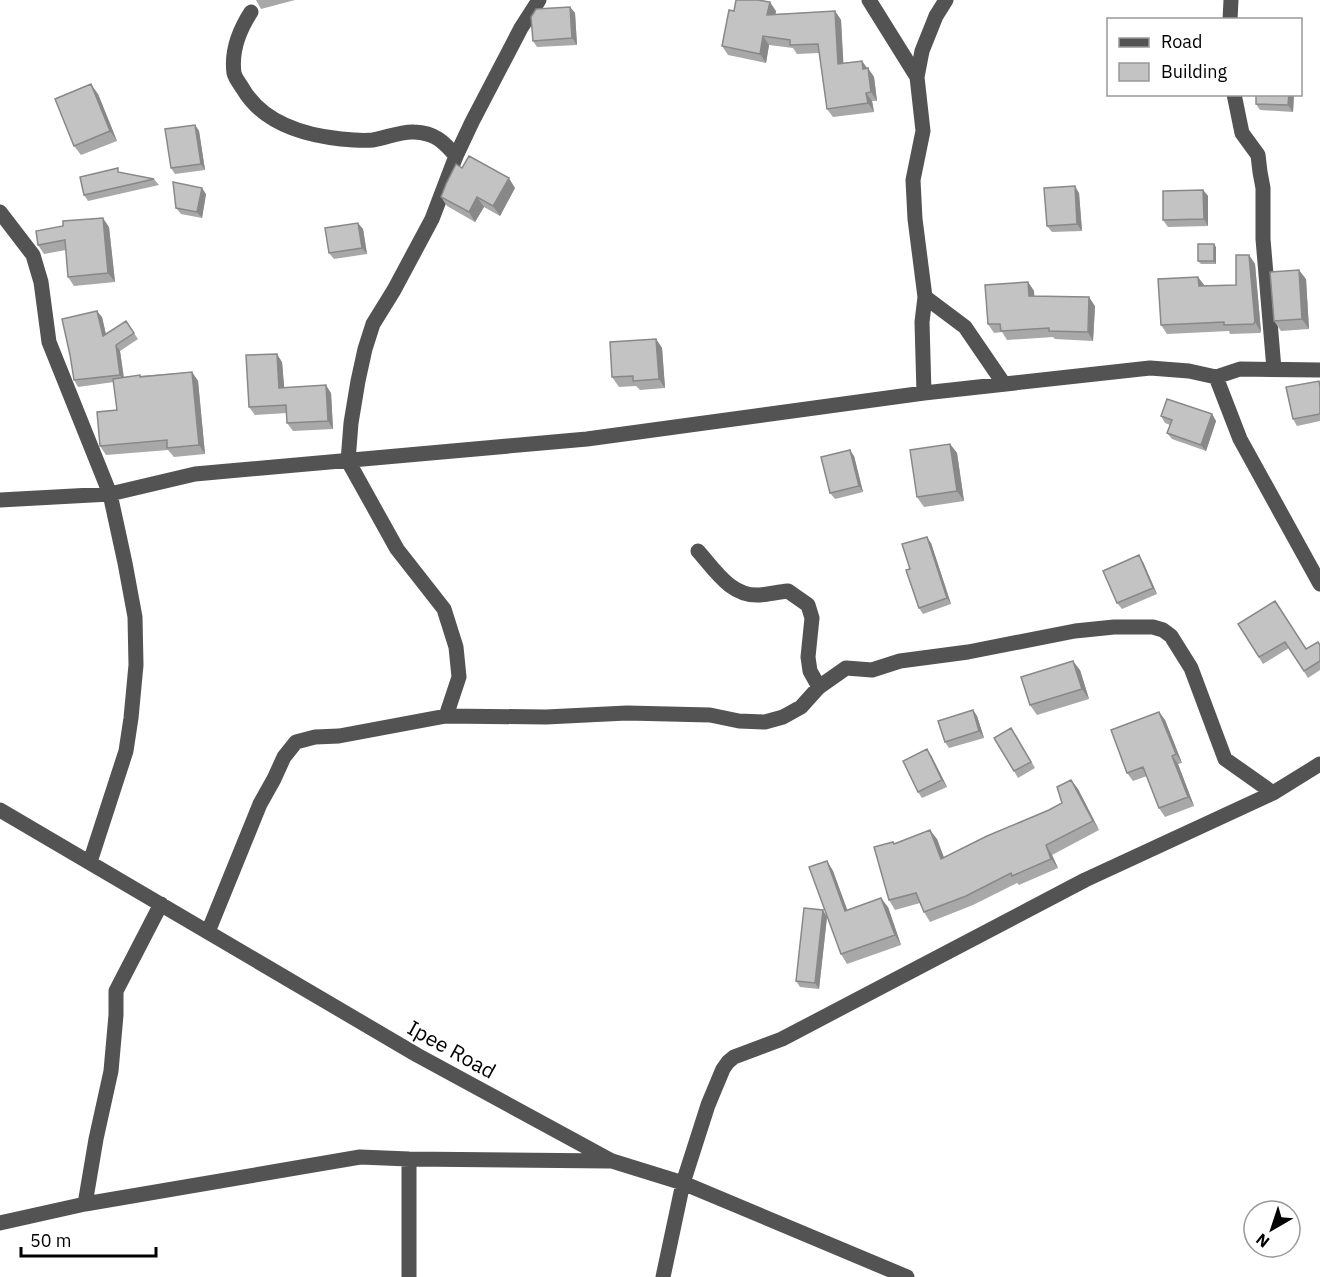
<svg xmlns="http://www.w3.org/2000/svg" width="1320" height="1277" font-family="'IBM Plex Sans',sans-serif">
  <rect width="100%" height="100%" fill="#fff"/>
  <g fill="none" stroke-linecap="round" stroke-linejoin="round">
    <!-- minor -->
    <path stroke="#535353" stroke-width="15" d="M 869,0 L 917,77
      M 251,12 C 240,29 231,51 234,73 C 235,78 240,84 243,89 C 263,123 303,135 341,139 C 351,140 363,141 373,140 C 386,138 401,131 414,132 C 435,133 443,141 456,156
      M 1230,20 L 1231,0
      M 1234,94 L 1242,133 L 1258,155 L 1260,172 L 1263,188 L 1263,239 L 1274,369
      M 0,212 L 33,255 L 41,282 L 49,342 L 110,494 L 125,563 L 135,617 L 136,665 L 131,718 L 126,751 L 90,862
      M 925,297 L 965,327 L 1004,384
      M 1216,377 L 1240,369 L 1320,370
      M 924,393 L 922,322 L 925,297 L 915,219 L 913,180 L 923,131 L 917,77 L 922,51 L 936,16 L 946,0
      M 0,500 L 110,494 L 195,474 L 587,439 L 924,393 L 1150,368 L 1189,371 L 1216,377 L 1240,439 L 1320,584
      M 698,551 C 715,570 731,597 760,595 C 769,594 779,592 788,591 L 808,605 L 812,618 L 808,657 L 810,671 L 819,687
      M 446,716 L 459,677 L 456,647 L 444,609 L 397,549 L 348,461 L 351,423 L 358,381 L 365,349 L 373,324 L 394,290 L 432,219 L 456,156 L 472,122 L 521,28 L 539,0
      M 0,810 L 417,1055 L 612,1161 L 683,1183 L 907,1277
      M 208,932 L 260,804 L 274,779 L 284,757 L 296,742 L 315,737 L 339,736 L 446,716 L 546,717 L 627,713 L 710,715 L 739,721 L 765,722 L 783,717 L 801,707 L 819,687 L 846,668 L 872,670 L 900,661 L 968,652 L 1075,631 L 1114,627 L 1153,627 L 1163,630 L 1171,636 L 1191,668 L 1225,759 L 1273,793
      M 85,1204 L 96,1139 L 111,1071 L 116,1015 L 116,991 L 161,904
      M 0,1223 L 85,1204 L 360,1157 L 409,1159 L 609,1161
      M 409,1277 L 409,1159
      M 663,1277 L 683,1183 L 708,1105 L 723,1069 L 728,1062 L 734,1057 L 782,1039 L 1085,880 L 1273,793 L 1320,764"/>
  </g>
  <!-- wall -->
  <path fill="#a8a8a8" d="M 256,0 L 295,0 L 261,9 Z
    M 570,7 L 575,13 L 577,45 L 537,47 L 533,41 Z
    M 734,11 L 776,11 L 775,14 L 835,11 L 841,20 L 843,63 L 862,61 L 874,77 L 877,101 L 872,101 L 874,112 L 833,117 L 827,109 L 819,53 L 797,54 L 793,48 L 769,45 L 766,63 L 728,55 L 722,46 Z
    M 98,94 L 117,141 L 81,155 L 74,146 Z
    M 1256,94 L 1294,94 L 1293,112 L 1260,110 L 1256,104 Z
    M 195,125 L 199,131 L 205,170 L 175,174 L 171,168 Z
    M 462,168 L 515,188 L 500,216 L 484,207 L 475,222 L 447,206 L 441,197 Z
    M 121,173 L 154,179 L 159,185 L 88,201 L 84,195 Z
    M 1203,190 L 1208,196 L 1208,226 L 1168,227 L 1163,220 Z
    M 1079,193 L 1082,231 L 1052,232 L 1047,226 Z
    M 206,194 L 202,218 L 181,214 L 176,208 Z
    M 109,227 L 115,282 L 74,286 L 68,277 L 66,250 L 44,254 L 38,245 Z
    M 363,229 L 367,254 L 334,259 L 329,253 Z
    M 1216,247 L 1216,264 L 1201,264 L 1198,261 Z
    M 1249,255 L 1255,264 L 1261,332 L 1260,333 L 1230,334 L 1229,331 L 1167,334 L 1161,325 L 1204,286 L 1236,285 Z
    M 1306,279 L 1309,329 L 1281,331 L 1274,321 Z
    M 1028,282 L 1034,291 L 1034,296 L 1095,306 L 1093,341 L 1055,339 L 1053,337 L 1007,340 L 1002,332 L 994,333 L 988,324 Z
    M 102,317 L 106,335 L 126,321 L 138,339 L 120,351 L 124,377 L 192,372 L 198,381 L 205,454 L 174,457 L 168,450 L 106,455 L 100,446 L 117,410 L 114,382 L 78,387 L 74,380 Z
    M 656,339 L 662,348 L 665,388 L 640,390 L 636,386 L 619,387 L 612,377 Z
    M 282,362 L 284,387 L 331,393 L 333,429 L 293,431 L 287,423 L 287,413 L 255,415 L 249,407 Z
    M 1320,382 L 1320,421 L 1297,426 L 1293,419 Z
    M 1212,414 L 1216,421 L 1206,451 L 1172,439 L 1167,433 L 1170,425 L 1165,423 L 1161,416 Z
    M 950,444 L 957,453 L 964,501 L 924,507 L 917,497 Z
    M 854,456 L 863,492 L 835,499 L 830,493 Z
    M 931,543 L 951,604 L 923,614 L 919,608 L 910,569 Z
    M 1139,555 L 1143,562 L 1157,594 L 1122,609 L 1117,603 Z
    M 1238,624 L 1306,649 L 1320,645 L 1320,670 L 1308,678 L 1289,648 L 1263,664 Z
    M 1080,670 L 1089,699 L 1037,715 L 1030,705 Z
    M 973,710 L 977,716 L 984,738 L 949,748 L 945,742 Z
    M 1159,712 L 1165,720 L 1182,763 L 1178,764 L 1194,806 L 1165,817 L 1159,808 L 1147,776 L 1133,781 L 1127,773 Z
    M 1016,735 L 1035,768 L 1018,778 L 1014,771 Z
    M 931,755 L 947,787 L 922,798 L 918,792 Z
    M 1071,780 L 1078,789 L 1099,830 L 1052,855 L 1058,868 L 1019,885 L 1017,883 L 973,905 L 930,922 L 924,912 L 920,903 L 895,910 L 889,900 L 893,842 L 895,843 L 937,839 L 944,858 L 1049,810 L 1062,803 Z
    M 827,861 L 833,871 L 847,910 L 888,907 L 901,945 L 847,964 L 841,954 Z
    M 827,917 L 819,989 L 800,987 L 796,981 Z"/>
  <!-- shaded-wall -->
  <path fill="#888" d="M 770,2 L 776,11 L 774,23 L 767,15 Z
    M 570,7 L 575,13 L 577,45 L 572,38 Z
    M 835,11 L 841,20 L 844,73 L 838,64 Z
    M 763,36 L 769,45 L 766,63 L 760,54 Z
    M 862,61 L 868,70 L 863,69 Z
    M 868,68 L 874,77 L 877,101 L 871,92 Z
    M 91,84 L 98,94 L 117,141 L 110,131 Z
    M 866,93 L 872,101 L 874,112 L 868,103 Z
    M 1289,94 L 1294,94 L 1293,112 L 1288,105 Z
    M 195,125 L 199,131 L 205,170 L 201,164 Z
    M 509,178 L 515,188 L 500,216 L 493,206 Z
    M 1075,186 L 1079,193 L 1082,231 L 1077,224 Z
    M 202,188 L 206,194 L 202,218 L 197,212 Z
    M 1203,190 L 1208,196 L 1208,226 L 1204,219 Z
    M 477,197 L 484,207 L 475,222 L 469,212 Z
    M 103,218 L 109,227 L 115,282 L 108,273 Z
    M 358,223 L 363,229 L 367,254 L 362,248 Z
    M 1214,244 L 1216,247 L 1216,264 L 1214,261 Z
    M 1249,255 L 1255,264 L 1261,332 L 1255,322 Z
    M 1299,270 L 1306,279 L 1309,329 L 1302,319 Z
    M 1198,277 L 1205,286 L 1199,286 Z
    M 1028,282 L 1034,291 L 1035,304 L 1029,296 Z
    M 1089,297 L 1095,306 L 1093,341 L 1088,332 Z
    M 97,311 L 102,317 L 108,343 L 103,336 Z
    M 656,339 L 662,348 L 665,388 L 659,379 Z
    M 116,345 L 120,351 L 124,381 L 120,375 Z
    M 277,354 L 282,362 L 285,396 L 279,388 Z
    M 192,372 L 198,381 L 205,454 L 199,445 Z
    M 326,385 L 331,393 L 333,429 L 328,421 Z
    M 1212,414 L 1216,421 L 1206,451 L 1201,445 Z
    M 950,444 L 957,453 L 964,501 L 957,491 Z
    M 850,450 L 854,456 L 863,492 L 859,486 Z
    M 927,537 L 931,543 L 951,604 L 947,598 Z
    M 1139,555 L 1143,562 L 1157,594 L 1153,588 Z
    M 1073,661 L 1080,670 L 1089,699 L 1082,689 Z
    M 973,710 L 977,716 L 984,738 L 979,731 Z
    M 1159,712 L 1165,720 L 1182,763 L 1176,754 Z
    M 927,749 L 931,755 L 947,787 L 942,780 Z
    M 1172,756 L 1178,764 L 1194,806 L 1188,797 Z
    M 1071,780 L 1078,789 L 1099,830 L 1093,821 Z
    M 930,830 L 937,839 L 948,868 L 941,859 Z
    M 1046,845 L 1052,855 L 1058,868 L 1051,859 Z
    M 827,861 L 833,871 L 851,920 L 845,911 Z
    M 881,898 L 888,907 L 901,945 L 895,935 Z
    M 823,910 L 827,917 L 819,989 L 815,983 Z"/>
  <!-- building -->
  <path fill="#c3c3c3" stroke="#888" stroke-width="1.5" d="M 736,0 L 758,0 L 770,2 L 767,15 L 835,11 L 838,64 L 862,61 L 863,69 L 868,68 L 871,92 L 866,93 L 868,103 L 827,109 L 818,44 L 790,45 L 790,40 L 763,36 L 760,54 L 722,46 L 729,10 L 734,11 Z
    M 570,7 L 572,38 L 533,41 L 531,17 L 536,9 Z
    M 91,84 L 110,131 L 74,146 L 55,99 Z
    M 1256,94 L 1289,94 L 1288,105 L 1256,104 Z
    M 195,125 L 201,164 L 171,168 L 165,129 Z
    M 469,156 L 509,178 L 493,206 L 477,197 L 469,212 L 441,197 L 446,184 L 456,164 L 462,168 Z
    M 118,168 L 118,172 L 154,179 L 84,195 L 80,177 Z
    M 173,182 L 202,188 L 197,212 L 176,208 Z
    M 1075,186 L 1077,224 L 1047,226 L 1044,188 Z
    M 1203,190 L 1204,219 L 1163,220 L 1163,191 Z
    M 103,218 L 108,273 L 68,277 L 65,240 L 38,245 L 36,231 L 63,226 L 63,221 Z
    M 358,223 L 362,248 L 329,253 L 325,228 Z
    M 1198,244 L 1214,244 L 1214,261 L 1198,261 Z
    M 1236,255 L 1249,255 L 1255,322 L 1253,324 L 1224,325 L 1224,322 L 1161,325 L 1158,279 L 1198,277 L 1199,286 L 1236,285 Z
    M 1299,270 L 1302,319 L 1274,321 L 1270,272 Z
    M 1028,282 L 1029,296 L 1089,297 L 1088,332 L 1049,331 L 1049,328 L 1001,331 L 1000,324 L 988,324 L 985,285 Z
    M 97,311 L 103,336 L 126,321 L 134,333 L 116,345 L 120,375 L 74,380 L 70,355 L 62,319 Z
    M 656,339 L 659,379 L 633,381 L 633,376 L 612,377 L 610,342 Z
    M 277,354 L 279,388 L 326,385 L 328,421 L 287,423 L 286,405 L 249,407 L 246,355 Z
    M 192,372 L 199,445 L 167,448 L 167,440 L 100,446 L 97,412 L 117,410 L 113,379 L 140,375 L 140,377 Z
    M 1319,381 L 1320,387 L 1320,414 L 1293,419 L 1286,387 Z
    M 1167,399 L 1212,414 L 1201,445 L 1167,433 L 1172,420 L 1161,416 Z
    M 950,444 L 957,491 L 917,497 L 910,450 Z
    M 850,450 L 859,486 L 830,493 L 821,457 Z
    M 927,537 L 947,598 L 919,608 L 906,570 L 910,569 L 902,544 Z
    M 1139,555 L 1153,588 L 1117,603 L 1103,571 Z
    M 1275,601 L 1306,649 L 1318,642 L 1320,645 L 1320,661 L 1304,671 L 1285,642 L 1259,657 L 1238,624 Z
    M 1073,661 L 1082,689 L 1030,705 L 1021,677 Z
    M 973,710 L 979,731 L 945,742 L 938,721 Z
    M 1159,712 L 1176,754 L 1172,756 L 1188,797 L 1159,808 L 1143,767 L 1127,773 L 1111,730 Z
    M 1011,728 L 1031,762 L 1014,771 L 994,738 Z
    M 927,749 L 942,780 L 918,792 L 903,761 Z
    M 1071,780 L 1093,821 L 1046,845 L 1051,859 L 1012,876 L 1011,873 L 966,896 L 924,912 L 916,893 L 889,900 L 874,847 L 893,842 L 894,844 L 930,830 L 941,859 L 987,836 L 1049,810 L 1062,803 L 1057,787 Z
    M 827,861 L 845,911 L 881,898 L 895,935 L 841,954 L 809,867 Z
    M 804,908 L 823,910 L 815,983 L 796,981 Z"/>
  <g text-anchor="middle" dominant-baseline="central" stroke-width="4.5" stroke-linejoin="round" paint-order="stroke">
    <!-- street labels -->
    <g font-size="21" fill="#000" stroke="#fff">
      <text transform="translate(452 1049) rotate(29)">Ipee Road</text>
    </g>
  </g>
  <!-- legend -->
  <rect x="1107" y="18" width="195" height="78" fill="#ffffff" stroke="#999999" stroke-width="1.5"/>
  <rect x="1119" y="38" width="30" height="9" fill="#535353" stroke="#999999" stroke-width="1.5"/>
  <text x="1161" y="48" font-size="18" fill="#000000">Road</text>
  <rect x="1119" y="63" width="30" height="18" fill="#c3c3c3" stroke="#999999" stroke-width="1.5"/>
  <text x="1161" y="78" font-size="18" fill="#000000">Building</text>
  <!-- north arrow -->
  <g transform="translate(1272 1229) rotate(219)"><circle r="28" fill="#ffffff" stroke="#999999" stroke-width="1.5"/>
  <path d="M0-4.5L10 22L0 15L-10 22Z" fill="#000000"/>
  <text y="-9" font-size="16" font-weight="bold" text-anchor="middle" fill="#000000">N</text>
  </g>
  <!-- scale -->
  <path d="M21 1247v9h135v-9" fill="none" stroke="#000000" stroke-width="3"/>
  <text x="30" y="1247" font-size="18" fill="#000000" stroke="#ffffff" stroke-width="4.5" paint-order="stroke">50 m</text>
</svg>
